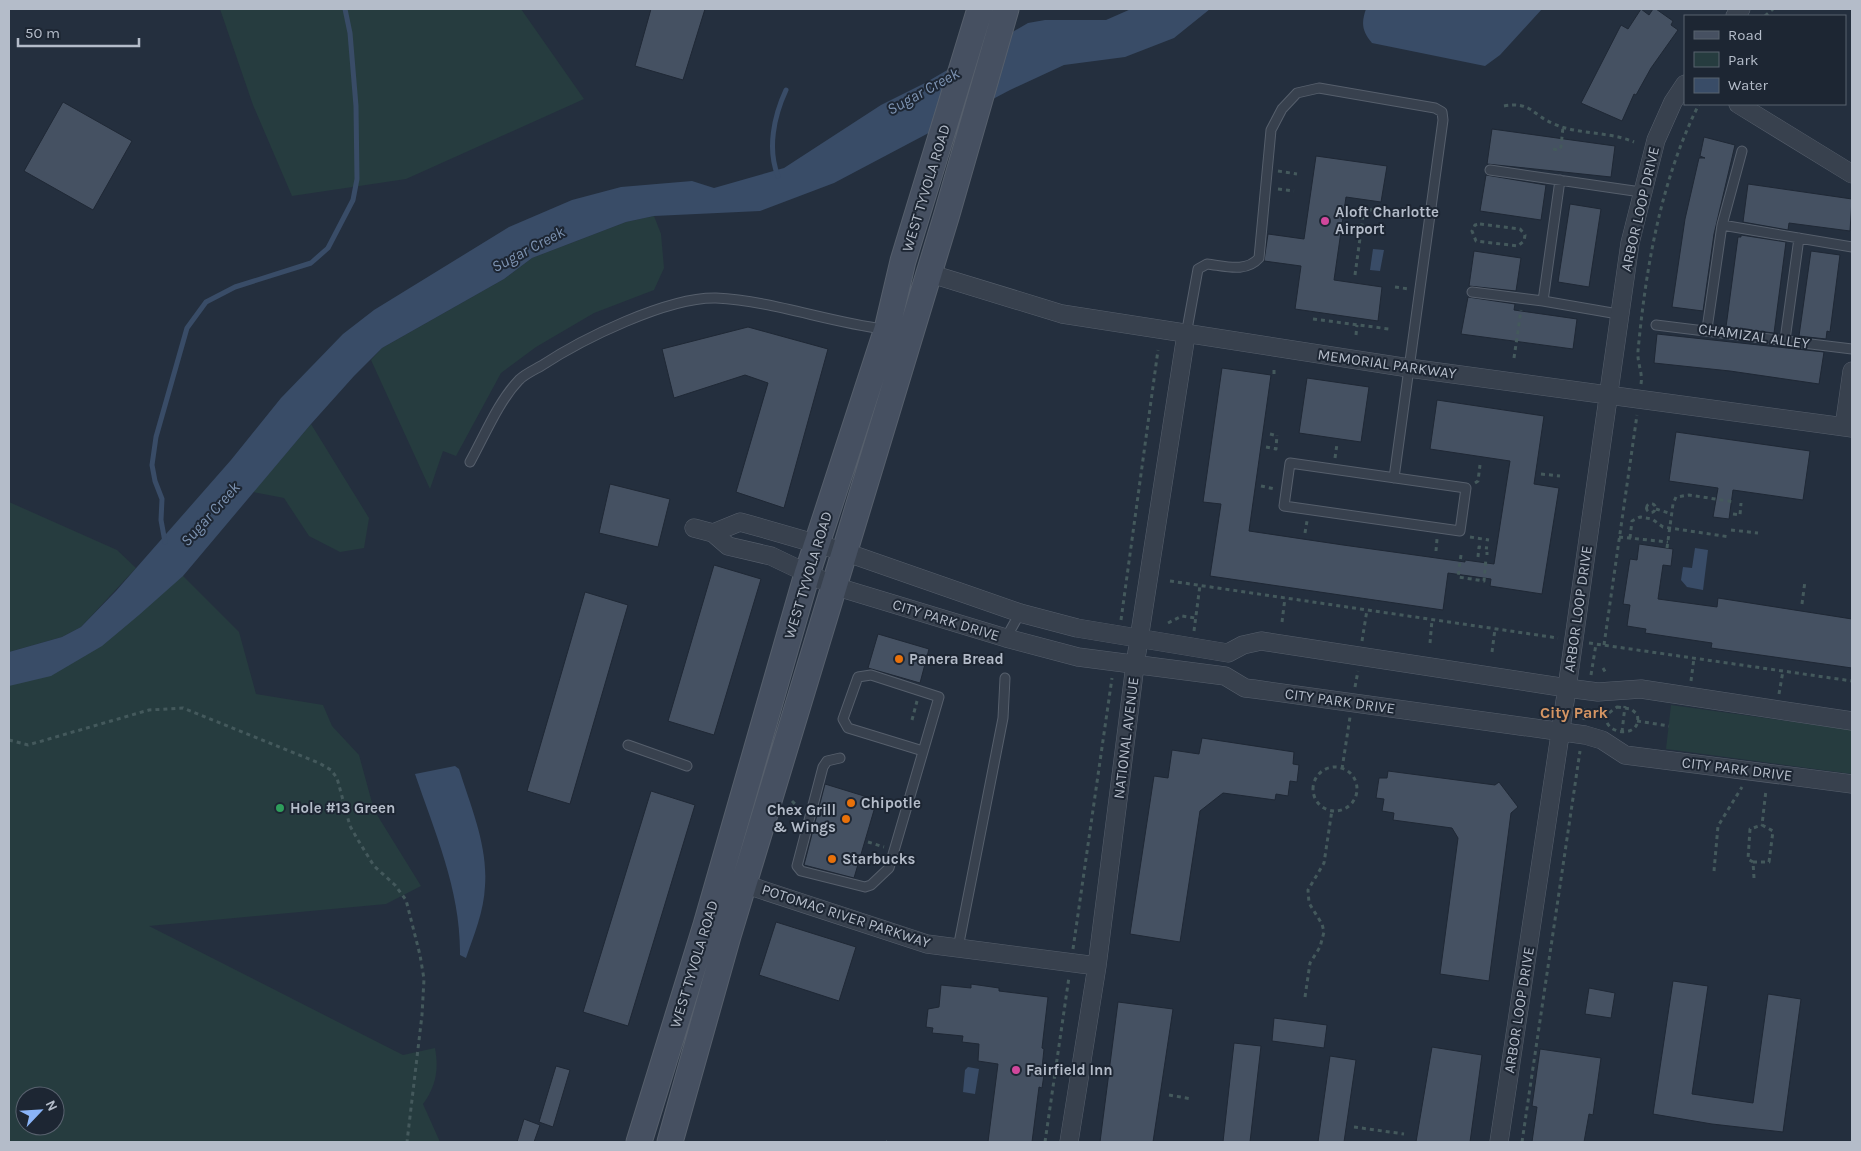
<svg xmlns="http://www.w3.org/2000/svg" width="1861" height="1151" font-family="Karla,sans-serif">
  <rect width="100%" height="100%" fill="#242f3e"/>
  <!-- green -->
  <path fill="#263c3f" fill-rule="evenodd" d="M 220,9 L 521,9 L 584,99 L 406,179 L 292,196 L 253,105 Z
    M 654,216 L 661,234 L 664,268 L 654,290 L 594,313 L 536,347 L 501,373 L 456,456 L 443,451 L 430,489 L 371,360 L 382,348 L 504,279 L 532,258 L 626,222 Z
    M 311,424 L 369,518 L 364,548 L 340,552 L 309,536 L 284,498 L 253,492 Z
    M 9,502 L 117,550 L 136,568 L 81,627 L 62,637 L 9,652 Z
    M 168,561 L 239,632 L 256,694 L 323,705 L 332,726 L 359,755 L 374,810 L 421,886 L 386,904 L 149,926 L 403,1055 L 435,1048 C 439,1070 436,1086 423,1104 L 440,1142 L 9,1142 L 9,666 L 72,642 ZM 25,1096 L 55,1096 L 55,1126 L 25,1126 Z
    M 1671,705 L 1852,730 L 1852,774 L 1666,749 Z"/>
  <!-- water -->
  <path fill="#394c67" d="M 1131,9 L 1210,9 L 1174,38 L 1125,57 L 1064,65 L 1010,90 L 834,183 L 760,211 L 654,216 L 626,222 L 532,258 L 504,279 L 382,348 L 354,376 L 311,424 L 183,576 L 139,615 L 102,646 L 51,676 L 9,686 L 9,652 L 62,637 L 81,627 L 116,591 L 231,460 L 281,398 L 343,334 L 374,310 L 509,227 L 572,200 L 621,187 L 692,181 L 714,188 L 784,168 L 881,105 L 925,83 L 1028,23 L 1045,20 L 1106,20 Z
    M 1366,9 L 1542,9 L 1500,55 L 1485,66 L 1372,43 C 1362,31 1361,23 1366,9 Z
    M 1373,249 L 1384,250 L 1380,271 L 1370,270 Z
    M 1695,548 L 1708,550 L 1703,590 L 1687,587 L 1681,580 L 1683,567 L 1692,568 Z
    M 455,766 L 459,769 C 471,807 488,846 485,886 C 484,911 474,935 466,958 L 460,955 C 461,891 435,833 415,774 Z
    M 968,1067 L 979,1069 L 975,1094 L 963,1092 L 965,1070 Z"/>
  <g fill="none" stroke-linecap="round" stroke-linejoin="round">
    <!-- stream -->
    <path stroke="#394c67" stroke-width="5" d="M 778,176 C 767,149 774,116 786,90
      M 165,542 L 161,520 L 162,499 L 155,481 L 152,465 L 156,437 L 187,328 L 206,302 L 235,287 L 311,263 L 328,248 L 353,200 L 357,179 L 356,106 L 350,33 L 345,9"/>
  </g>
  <!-- building -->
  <path fill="#455162" stroke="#1f2835" d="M 651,9 L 705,9 L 683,80 L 635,66 Z
    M 1641,9 L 1649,15 L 1653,9 L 1656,9 L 1673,21 L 1671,25 L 1678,30 L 1651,68 L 1636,95 L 1634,94 L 1622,121 L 1581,103 L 1621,25 L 1628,29 Z
    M 63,102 L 132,141 L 93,210 L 24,171 Z
    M 1492,129 L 1615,146 L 1611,177 L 1487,164 Z
    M 1704,137 L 1735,145 L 1714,234 L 1703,311 L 1672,307 L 1685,219 L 1699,158 L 1705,158 L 1700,156 Z
    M 1316,156 L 1387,166 L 1381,202 L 1346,197 L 1334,280 L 1382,287 L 1378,321 L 1295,309 L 1301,266 L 1264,261 L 1268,234 L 1304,239 Z
    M 1486,175 L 1546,185 L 1541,220 L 1480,211 Z
    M 1748,184 L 1852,199 L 1850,231 L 1789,223 L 1788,230 L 1743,222 Z
    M 1570,204 L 1601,209 L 1589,287 L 1558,282 Z
    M 1741,235 L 1786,242 L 1774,333 L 1726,327 L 1738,237 L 1741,237 Z
    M 1474,251 L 1521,258 L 1516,291 L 1469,286 Z
    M 1811,251 L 1840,255 L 1830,332 L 1827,331 L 1826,339 L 1799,336 Z
    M 1468,297 L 1515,304 L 1514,310 L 1577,319 L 1573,349 L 1461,334 Z
    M 748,327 L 828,349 L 784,508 L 736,492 L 768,383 L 745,375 L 674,398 L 662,349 Z
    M 1657,334 L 1824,352 L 1819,384 L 1730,371 L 1654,363 Z
    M 1222,368 L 1271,375 L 1249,531 L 1343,545 L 1465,562 L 1465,560 L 1494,564 L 1510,461 L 1430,449 L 1437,400 L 1544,416 L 1534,484 L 1559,488 L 1542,594 L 1490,586 L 1491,579 L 1448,573 L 1443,610 L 1210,576 L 1221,504 L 1203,502 Z
    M 1307,378 L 1369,387 L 1361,442 L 1299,433 Z
    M 1676,432 L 1810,451 L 1803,500 L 1733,490 L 1729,519 L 1713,517 L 1718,488 L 1669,481 Z
    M 610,484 L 670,499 L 658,547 L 599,533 Z
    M 1639,544 L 1673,549 L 1671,566 L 1663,565 L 1658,599 L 1717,607 L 1718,598 L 1852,619 L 1852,668 L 1711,648 L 1712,643 L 1645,633 L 1646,629 L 1627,626 L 1630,605 L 1623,604 L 1630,559 L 1637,560 Z
    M 714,565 L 761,579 L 714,735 L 668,721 Z
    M 585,592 L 628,605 L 570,804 L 527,791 Z
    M 878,634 L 929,649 L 920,683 L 868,668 Z
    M 1202,738 L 1294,752 L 1293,764 L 1299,765 L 1297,782 L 1290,781 L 1288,796 L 1276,794 L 1275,800 L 1223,793 L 1200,811 L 1180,942 L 1130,934 L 1154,776 L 1168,778 L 1172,750 L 1199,754 Z
    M 1388,771 L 1495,785 L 1499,782 L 1518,807 L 1511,813 L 1489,981 L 1440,974 L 1458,838 L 1452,828 L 1393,820 L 1394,813 L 1382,811 L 1384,799 L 1376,798 L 1379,778 L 1387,778 Z
    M 825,784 L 877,800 L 854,878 L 804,865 Z
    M 651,791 L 695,805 L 628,1026 L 583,1012 Z
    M 776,922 L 856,947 L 839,1001 L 759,975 Z
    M 1673,981 L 1708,986 L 1692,1094 L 1753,1103 L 1768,994 L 1801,999 L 1783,1132 L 1712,1124 L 1653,1114 Z
    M 971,984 L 999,988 L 999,991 L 1048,997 L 1042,1048 L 1044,1049 L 1042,1068 L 1045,1068 L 1042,1088 L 1039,1087 L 1032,1142 L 988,1142 L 998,1064 L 978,1061 L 979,1044 L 962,1042 L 963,1036 L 932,1033 L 933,1028 L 926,1027 L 928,1009 L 939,1007 L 941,985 L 971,988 Z
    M 1589,988 L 1615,993 L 1611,1018 L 1585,1014 Z
    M 1118,1002 L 1173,1009 L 1153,1142 L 1100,1142 Z
    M 1274,1018 L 1327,1025 L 1324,1048 L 1272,1041 Z
    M 1234,1043 L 1261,1046 L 1250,1142 L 1223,1142 Z
    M 1432,1047 L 1482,1055 L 1470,1142 L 1416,1142 Z
    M 1540,1049 L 1601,1058 L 1593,1115 L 1589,1114 L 1584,1142 L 1532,1142 L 1537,1107 L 1532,1106 Z
    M 1330,1056 L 1356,1060 L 1344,1142 L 1318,1142 Z
    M 556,1066 L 570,1070 L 553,1127 L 539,1122 Z
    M 524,1119 L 540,1125 L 534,1142 L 517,1142 Z"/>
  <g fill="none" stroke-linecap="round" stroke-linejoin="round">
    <!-- service casing -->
    <g stroke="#565f6c" stroke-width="11">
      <path id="service" d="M 1490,170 L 1641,192
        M 1722,225 L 1852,247
        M 1472,292 L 1543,301 L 1618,314
        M 1543,301 L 1560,180
        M 1656,325 L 1852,349
        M 1707,329 L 1722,225 L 1742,151
        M 1186,335 L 1198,269 L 1207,264 C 1225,266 1246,273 1259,258 L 1271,130 L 1282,109 L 1297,93 L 1319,88 L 1435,108 L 1442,112 L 1443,120 L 1394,478
        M 1785,340 L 1799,238
        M 470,462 C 485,435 498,402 519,380 C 525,374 534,370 541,366 C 582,339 667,297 716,298 C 773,301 828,322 884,329
        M 1290,463 L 1466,488 L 1460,531 L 1284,506 Z
        M 1006,638 L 1020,613
        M 628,745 L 687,766
        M 840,758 L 827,761 L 823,767 L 797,866 L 801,871 L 865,887 L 871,885 L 889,868 L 939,697 L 871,675 L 858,677 L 843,719 L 848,728 L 923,751
        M 958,948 L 1003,718 L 1005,678"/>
    </g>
    <!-- minor casing -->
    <g stroke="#565f6c" stroke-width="19">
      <path id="minor" d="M 1735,16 L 1741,9
        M 1738,104 L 1852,174
        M 928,273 L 1062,314 L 1409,368 L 1852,428
        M 1844,427 L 1852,371
        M 694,528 L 713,533 L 728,546 L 771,556 L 834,586 L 1006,638 L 1078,657 L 1225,676 L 1245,688 L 1254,689 L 1585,735 L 1602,740 L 1625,755 L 1852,784
        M 713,533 L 740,522 L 751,525 L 845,552 L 1020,613 L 1077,628 L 1228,653 L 1243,645 L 1261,641 L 1567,688 L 1598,692 L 1641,689 L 1852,721
        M 744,884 L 927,944 L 1097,966
        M 1069,1142 L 1097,966 L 1135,665 L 1186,335
        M 1499,1142 L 1567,688 L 1630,243 L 1656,140 L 1673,102 L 1685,84"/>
    </g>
    <!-- secondary casing -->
    <g stroke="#565f6c" stroke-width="27">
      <path id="secondary" d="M 639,1142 L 706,925 L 807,574 L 887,329 L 903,261 L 980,9
        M 670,1142 L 728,936 L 947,214 L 1006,9"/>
    </g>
    <!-- path -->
    <path stroke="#44595c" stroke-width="3" stroke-dasharray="4 4" stroke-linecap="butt" d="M 1765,16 L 1773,9
      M 1504,106 C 1531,101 1532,115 1554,124 C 1579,135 1608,131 1634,142
      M 1553,149 L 1559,150 L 1561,147 L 1563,127
      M 1278,171 L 1297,174
      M 1278,189 L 1294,191
      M 1480,224 L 1520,229 L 1525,235 L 1524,241 L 1518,246 L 1476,241 L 1472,231 L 1475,225 Z
      M 1355,275 L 1364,209 L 1405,214
      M 1395,287 L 1409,289
      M 1313,319 L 1389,329
      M 1356,335 L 1357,325
      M 1514,358 L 1521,310
      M 1274,374 L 1274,370
      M 1641,384 C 1643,373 1637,363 1638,351 C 1646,266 1661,180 1699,104
      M 1270,434 L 1274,435
      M 1266,447 L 1276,449 L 1277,435
      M 1335,458 L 1337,444
      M 1541,474 L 1560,476
      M 1475,483 L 1478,481 L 1480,465
      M 1261,486 L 1275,489
      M1646.5 508a4.5 4.5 0 1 1 9 0a4.5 4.5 0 1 1-9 0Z
      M 1656,509 L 1672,514
      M 1733,514 L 1740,515 L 1741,503
      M 1731,530 L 1758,533
      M 1305,533 L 1307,521
      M 1470,537 L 1489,540
      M 1619,537 L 1668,542
      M 1630,538 L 1632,521 L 1640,517 L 1652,519 L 1663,527 L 1730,537
      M 1667,548 L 1673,504 L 1676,497 L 1689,495 L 1735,502
      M 1436,551 L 1437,539
      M 1461,555 L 1458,577 L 1484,581 L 1486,558
      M 1487,555 L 1487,552
      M 1478,557 L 1479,547 L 1488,548
      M 1170,581 L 1558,638
      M 1802,604 L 1805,581
      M 1121,620 L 1158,350
      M 1282,622 L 1285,598
      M 1168,623 L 1182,616 L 1195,618
      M 1194,631 L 1200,585
      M 1362,641 L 1367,610
      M 1430,643 L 1432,620
      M 1589,643 L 1852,681
      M 1604,645 L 1637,415
      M 1492,652 L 1495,629
      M 1603,668 L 1607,675
      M 1591,675 L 1596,644
      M 1691,681 L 1694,658
      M 1355,687 L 1358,671
      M 1779,694 L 1783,671
      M 1617,707 L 1631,709 L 1637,714 C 1644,739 1603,736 1606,715 Z
      M 1585,714 L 1605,716
      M 912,720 L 917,701
      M 1584,720 L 1586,706
      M 1637,721 L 1669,726
      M 1622,732 L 1625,706
      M 9,740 L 28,745 L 149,710 L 183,708 L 319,763 L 331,770 L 337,778 L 350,826 L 358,840 L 374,866 L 395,885 L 406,900 L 420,955 L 424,979 L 422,1015 L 407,1142
      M1313 789a22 22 0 1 1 44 0a22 22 0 1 1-44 0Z
      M 1342,769 L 1350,717
      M 792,801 L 795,804 L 798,813
      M 868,842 L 884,847
      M 1753,862 L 1748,859 L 1750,829 L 1762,825
      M 1714,871 L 1718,826 L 1742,787
      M 1754,878 L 1753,862 L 1769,862 L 1773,831 L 1762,825 L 1766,790
      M 1073,949 L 1112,678
      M 1305,997 L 1310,963 L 1320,947 L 1324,932 L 1322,924 L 1309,903 L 1308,890 L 1324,863 L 1332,810
      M 1169,1095 L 1192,1099
      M 1354,1127 L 1404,1134
      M 886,1142 L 887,1142
      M 1045,1142 L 1069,977
      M 1522,1142 L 1580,751"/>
    <!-- service -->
    <use href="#service" stroke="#38414e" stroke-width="9"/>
    <!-- minor -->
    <use href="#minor" stroke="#38414e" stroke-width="18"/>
    <!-- secondary -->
    <use href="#secondary" stroke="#465061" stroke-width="25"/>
  </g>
  <!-- markers -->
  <g fill="#d1479c" stroke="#1d2633" stroke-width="2">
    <circle cx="1325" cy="221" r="5"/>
    <circle cx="1016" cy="1070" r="5"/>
  </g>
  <g fill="#e8710a" stroke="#1d2633" stroke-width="2">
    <circle cx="899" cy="659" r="5"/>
    <circle cx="851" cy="803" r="5"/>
    <circle cx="846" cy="819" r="5"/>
    <circle cx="832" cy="859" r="5"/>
  </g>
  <circle fill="#2e9e5b" stroke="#1d2633" stroke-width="2" cx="280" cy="808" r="5"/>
  <g text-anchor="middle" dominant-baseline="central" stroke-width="4" stroke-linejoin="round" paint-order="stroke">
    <!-- street labels -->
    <g font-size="15" fill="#b4bcc9" stroke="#1d2633">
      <text transform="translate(926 188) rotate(-73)">WEST TYVOLA ROAD</text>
      <text transform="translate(1640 209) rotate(-77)">ARBOR LOOP DRIVE</text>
      <text transform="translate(1754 336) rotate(8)">CHAMIZAL ALLEY</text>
      <text transform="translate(1387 364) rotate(8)">MEMORIAL PARKWAY</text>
      <text transform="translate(808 575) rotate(-73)">WEST TYVOLA ROAD</text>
      <text transform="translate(1578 609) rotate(-82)">ARBOR LOOP DRIVE</text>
      <text transform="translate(946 620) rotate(17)">CITY PARK DRIVE</text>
      <text transform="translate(1340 701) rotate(8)">CITY PARK DRIVE</text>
      <text transform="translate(1126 738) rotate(-83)">NATIONAL AVENUE</text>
      <text transform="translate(1737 769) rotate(7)">CITY PARK DRIVE</text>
      <text transform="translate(846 916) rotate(18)">POTOMAC RIVER PARKWAY</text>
      <text transform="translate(694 964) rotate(-73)">WEST TYVOLA ROAD</text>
      <text transform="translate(1519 1010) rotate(-81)">ARBOR LOOP DRIVE</text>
    </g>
    <!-- poi labels -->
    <g font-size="15" font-weight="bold" fill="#b4bcc9" stroke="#1d2633" text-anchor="start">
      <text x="1335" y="212">Aloft Charlotte<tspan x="1335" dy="17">Airport</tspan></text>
      <text x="909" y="659">Panera Bread</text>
      <text x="861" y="803">Chipotle</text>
      <text x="290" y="808">Hole #13 Green</text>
      <text x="836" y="810" text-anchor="end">Chex Grill<tspan x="836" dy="17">&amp; Wings</tspan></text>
      <text x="842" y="859">Starbucks</text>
      <text x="1026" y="1070">Fairfield Inn</text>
    </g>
    <!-- water labels -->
    <g font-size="16" font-style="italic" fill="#7c92b1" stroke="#1d2633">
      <text transform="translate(923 91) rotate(-29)">Sugar Creek</text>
      <text transform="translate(528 249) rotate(-28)">Sugar Creek</text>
      <text transform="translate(210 514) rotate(-48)">Sugar Creek</text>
    </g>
    <!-- neighbourhood labels -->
    <g font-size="16" font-weight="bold" fill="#d59563" stroke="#1d2633">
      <text x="1574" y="712">City Park</text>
    </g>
  </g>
  <!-- border -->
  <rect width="1861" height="1151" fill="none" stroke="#b4bcc9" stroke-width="20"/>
  <!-- legend -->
  <rect x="1684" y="15" width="162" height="90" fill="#1d2633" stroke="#59626f"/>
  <rect x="1694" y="31" width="25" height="8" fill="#465061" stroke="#59626f"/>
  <text x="1728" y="40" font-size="15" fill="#b4bcc9">Road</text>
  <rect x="1694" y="52" width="25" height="15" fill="#263c3f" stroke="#59626f"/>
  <text x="1728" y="65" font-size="15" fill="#b4bcc9">Park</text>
  <rect x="1694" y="78" width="25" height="15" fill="#394c67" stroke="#59626f"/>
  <text x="1728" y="90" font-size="15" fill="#b4bcc9">Water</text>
  <!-- north arrow -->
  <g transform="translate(40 1111) rotate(65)"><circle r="24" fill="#1d2633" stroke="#59626f"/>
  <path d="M0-4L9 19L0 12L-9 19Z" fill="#8ab4f8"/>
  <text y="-8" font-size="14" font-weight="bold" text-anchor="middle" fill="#b4bcc9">N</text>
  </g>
  <!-- scale -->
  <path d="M18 38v8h121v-8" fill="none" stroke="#b4bcc9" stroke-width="2.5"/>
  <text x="25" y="38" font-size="15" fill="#b4bcc9" stroke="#1d2633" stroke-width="4" paint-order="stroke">50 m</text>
</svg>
